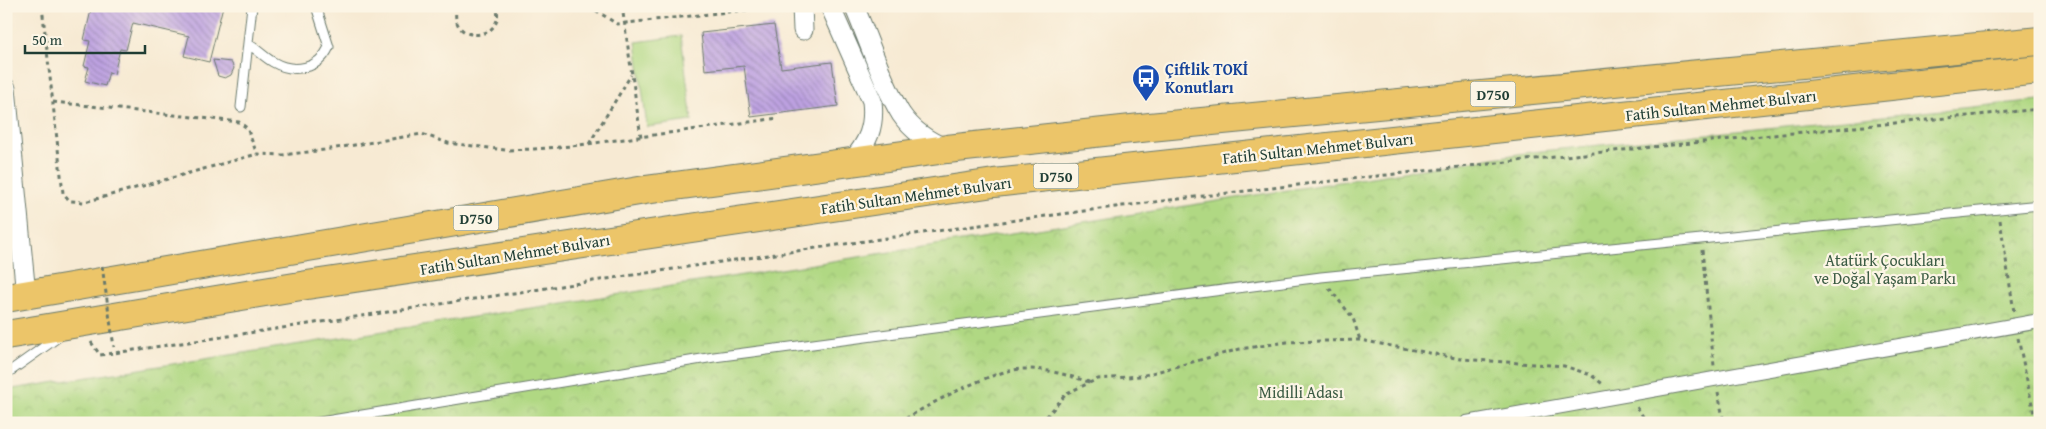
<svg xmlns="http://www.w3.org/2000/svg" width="2046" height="429" font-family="'Gentium Book Plus',serif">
  <defs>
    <pattern id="park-crowns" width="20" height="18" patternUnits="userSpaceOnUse" patternTransform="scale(1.25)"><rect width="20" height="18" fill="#b0d883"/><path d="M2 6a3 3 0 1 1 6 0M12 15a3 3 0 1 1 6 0" fill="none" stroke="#97ba72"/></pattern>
    <pattern id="building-back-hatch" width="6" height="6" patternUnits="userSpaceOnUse" patternTransform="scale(1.25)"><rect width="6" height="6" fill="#bda1e1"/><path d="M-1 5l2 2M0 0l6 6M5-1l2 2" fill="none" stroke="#9984b7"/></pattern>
  </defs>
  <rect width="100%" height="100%" fill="#fcf5e5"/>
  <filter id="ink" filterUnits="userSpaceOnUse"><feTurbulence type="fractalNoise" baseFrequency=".02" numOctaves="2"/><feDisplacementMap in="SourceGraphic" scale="10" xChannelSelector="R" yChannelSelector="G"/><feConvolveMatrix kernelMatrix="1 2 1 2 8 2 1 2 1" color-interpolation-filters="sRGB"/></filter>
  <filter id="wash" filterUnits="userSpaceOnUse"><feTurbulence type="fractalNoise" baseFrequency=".0096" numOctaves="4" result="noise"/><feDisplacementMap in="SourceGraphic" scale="20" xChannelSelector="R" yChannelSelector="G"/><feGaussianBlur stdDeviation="1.12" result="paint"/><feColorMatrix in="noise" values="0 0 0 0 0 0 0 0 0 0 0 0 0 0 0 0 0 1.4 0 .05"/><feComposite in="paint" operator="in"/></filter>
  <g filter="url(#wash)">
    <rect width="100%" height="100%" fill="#f7ead3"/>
    <!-- park -->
    <path fill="url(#park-crowns)" stroke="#688a5c" d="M 2040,100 L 2040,423 L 6,423 L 6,390 L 1532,152 Z"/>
    <!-- garden -->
    <path fill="#b0d883" stroke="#688a5c" d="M 681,36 L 692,121 L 647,127 L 636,42 Z"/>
    <g id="blocks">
      <!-- building -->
      <path fill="url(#building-back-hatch)" d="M 92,6 L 223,6 L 209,62 L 184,56 L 189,36 L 133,23 L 126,50 L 120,49 L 114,74 L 109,72 L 105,86 L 85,81 L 89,67 L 84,66 L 90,41 L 84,40 Z
        M 774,25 L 781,68 L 832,62 L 838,106 L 751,117 L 744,66 L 705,70 L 701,33 Z
        M 213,60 L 231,62 L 234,68 L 231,75 L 225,78 L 218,76 Z"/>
    </g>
  </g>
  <g filter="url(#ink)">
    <use href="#blocks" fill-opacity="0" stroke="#6b7a6c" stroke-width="1"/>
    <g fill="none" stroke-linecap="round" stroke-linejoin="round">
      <!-- service casing -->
      <g stroke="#6b7a6c" stroke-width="11">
        <path id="service" d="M 248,44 C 257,49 264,57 273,62 C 294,74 319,69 329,47 L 316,6
          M 241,107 L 252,6
          M 6,374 L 61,335
          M 314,423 L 714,357 L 1321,277 L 2040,205"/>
      </g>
      <!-- pedestrian casing -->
      <g stroke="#6b7a6c" stroke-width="16">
        <path id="pedestrian" d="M 1467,423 L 2040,321"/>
      </g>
      <!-- minor casing -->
      <g stroke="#6b7a6c" stroke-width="21">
        <path id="minor" d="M 802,6 L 803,30
          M 830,6 L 872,101 C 875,127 868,143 851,162
          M 854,6 C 868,38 883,85 901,114 C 912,130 929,142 947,149
          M 6,88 L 26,295"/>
      </g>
      <!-- trunk casing -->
      <g stroke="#6b7a6c" stroke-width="30">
        <path id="trunk" d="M 6,298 L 645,190 L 947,149 L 1150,127 L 2040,41
          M 6,335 L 307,285 L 994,183 L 2040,70"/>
      </g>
      <!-- path -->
      <path stroke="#6b7a6c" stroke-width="3" stroke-dasharray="4 4" stroke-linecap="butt" d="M 42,6 L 63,193 L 70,201 L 84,202 L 100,198 L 257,154 L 283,155 L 324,150 L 422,134 L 448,143 L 506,150 L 534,149 L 572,146 L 779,118
        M 457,6 C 446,46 508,42 496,6
        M 589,6 L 617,24 L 783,6
        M 622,6 L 641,137
        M 53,102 L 239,122 L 247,128 L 257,154
        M 589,144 L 631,75
        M 2000,220 L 2014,312
        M 1702,250 L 1714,366
        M 1329,288 L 1353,318 L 1360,340
        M 2018,338 L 2036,423
        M 91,342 L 100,355 C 456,303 812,245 1170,200 C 1459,165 1750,137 2040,109
        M 1718,392 L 1724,423
        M 1637,407 L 1647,423
        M 899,423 C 923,407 994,369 1022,369 C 1045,368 1067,375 1089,382
        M 1041,423 L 1067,393 L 1098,379 L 1141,376 L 1240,349 L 1287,342 L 1360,340 L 1461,359 L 1564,366 L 1591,375 L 1604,385"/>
      <!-- service -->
      <use href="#service" stroke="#fff" stroke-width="9"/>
      <!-- pedestrian -->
      <use href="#pedestrian" stroke="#fff" stroke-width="14"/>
      <!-- minor -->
      <use href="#minor" stroke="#fff" stroke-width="19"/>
      <!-- trunk -->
      <use href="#trunk" stroke="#ecc569" stroke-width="28"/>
      <!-- path-bridge -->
      <path stroke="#6b7a6c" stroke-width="3" stroke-dasharray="4 4" stroke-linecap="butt" d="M 102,266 L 114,347"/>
    </g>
  </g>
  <!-- icons -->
  <defs>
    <g id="bus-pin" transform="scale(1.4375)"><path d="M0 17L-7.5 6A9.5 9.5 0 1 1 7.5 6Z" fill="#1a4fb4" stroke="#fcf5e5"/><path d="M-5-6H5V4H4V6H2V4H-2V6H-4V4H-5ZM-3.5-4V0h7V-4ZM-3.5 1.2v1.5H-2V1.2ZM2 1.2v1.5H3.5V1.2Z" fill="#fff"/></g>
  </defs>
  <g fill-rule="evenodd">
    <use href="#bus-pin" x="1146" y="78"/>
  </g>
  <g text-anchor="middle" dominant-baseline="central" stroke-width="4.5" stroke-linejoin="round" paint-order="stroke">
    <!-- shield labels -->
    <g fill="#fcf5e5" stroke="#617469" stroke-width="1">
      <rect x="1470.5" y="81.5" width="45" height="25" rx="4"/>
      <rect x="1033.5" y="163.5" width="45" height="25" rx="4"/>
      <rect x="453.5" y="205.5" width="45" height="25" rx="4"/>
    </g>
    <g font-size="15" font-weight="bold" fill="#1f3d34">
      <text x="1493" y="94">D750</text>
      <text x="1056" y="176">D750</text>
      <text x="476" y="218">D750</text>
    </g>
    <!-- transit labels -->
    <g font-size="16" font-weight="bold" fill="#164399" stroke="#fcf5e5" text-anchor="start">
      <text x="1165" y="69">Çiftlik TOKİ<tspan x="1165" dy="18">Konutları</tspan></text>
    </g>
    <!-- street labels -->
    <g font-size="16" fill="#1f3d34" stroke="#fcf5e5">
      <text transform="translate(1721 105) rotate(-6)">Fatih Sultan Mehmet Bulvarı</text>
      <text transform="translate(1318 148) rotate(-6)">Fatih Sultan Mehmet Bulvarı</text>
      <text transform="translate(916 195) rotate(-8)">Fatih Sultan Mehmet Bulvarı</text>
      <text transform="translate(515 254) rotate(-9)">Fatih Sultan Mehmet Bulvarı</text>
    </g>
    <!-- park labels -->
    <g font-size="16" fill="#3c5c44" stroke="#fcf5e5">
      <text x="1885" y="260">Atatürk Çocukları<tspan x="1885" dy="18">ve Doğal Yaşam Parkı</tspan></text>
      <text x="1301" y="392">Midilli Adası</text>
    </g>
  </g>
  <!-- margin -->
  <rect width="2046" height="429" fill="none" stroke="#fcf5e5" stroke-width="25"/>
  <!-- scale -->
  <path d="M25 45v8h120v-8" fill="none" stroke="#1f3d34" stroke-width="2.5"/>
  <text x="32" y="45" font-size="15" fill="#1f3d34" stroke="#fcf5e5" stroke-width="4" paint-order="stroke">50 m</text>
</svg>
